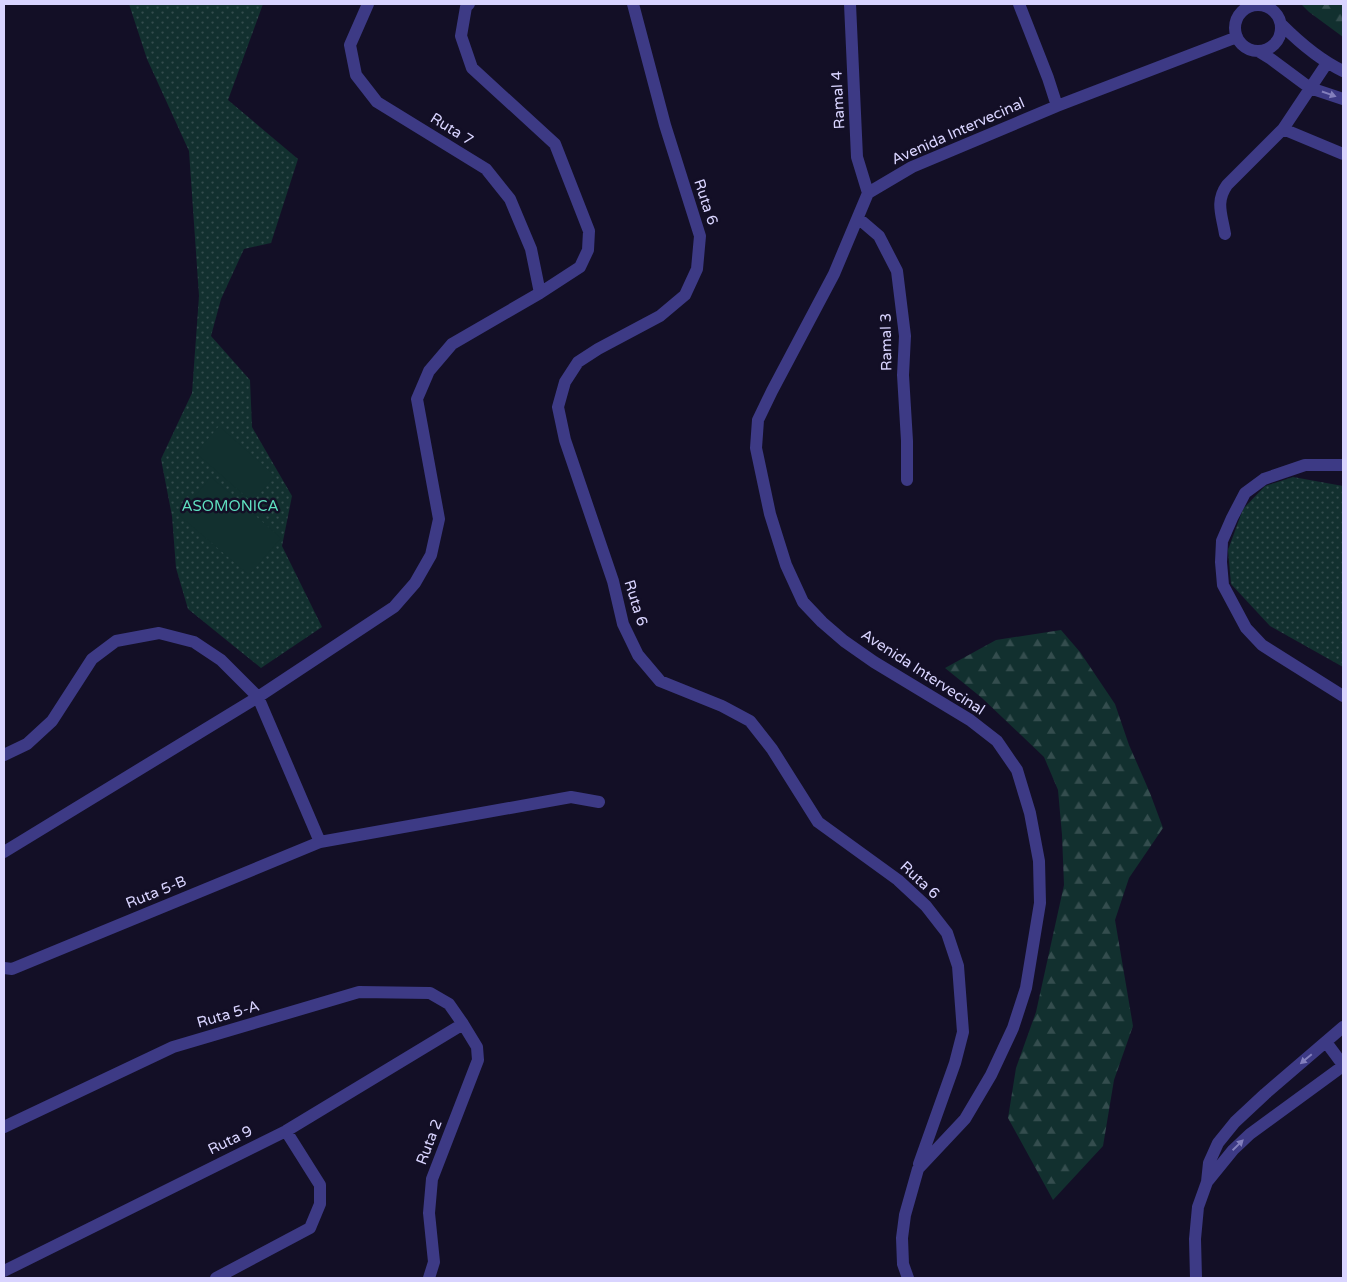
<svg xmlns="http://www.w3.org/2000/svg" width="1347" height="1282" font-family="'Varela Round',sans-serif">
  <defs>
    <pattern id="forest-firs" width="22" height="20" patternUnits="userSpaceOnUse" patternTransform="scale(1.25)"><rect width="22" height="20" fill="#12302f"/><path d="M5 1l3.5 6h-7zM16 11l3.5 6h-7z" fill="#344d4e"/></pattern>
    <pattern id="park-dots" width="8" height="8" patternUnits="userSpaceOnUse" patternTransform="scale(1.25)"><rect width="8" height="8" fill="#12302f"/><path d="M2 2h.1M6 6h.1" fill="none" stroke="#344d4e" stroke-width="1.8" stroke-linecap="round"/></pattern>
  </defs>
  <rect width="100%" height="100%" fill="#130f26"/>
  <!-- forest -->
  <path fill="url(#forest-firs)" d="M 1301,4 L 1343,4 L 1343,37 L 1309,12 Z
    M 1061,630 L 1080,652 L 1115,704 L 1129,745 L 1150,793 L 1163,828 L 1129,878 L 1115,920 L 1133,1026 L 1114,1080 L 1103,1146 L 1053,1200 L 1008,1118 L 1016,1068 L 1036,1012 L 1064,885 L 1062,835 L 1058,790 L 1044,757 L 982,698 L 945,668 L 996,640 Z"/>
  <!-- park -->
  <path fill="url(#park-dots)" d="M 129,4 L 263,4 L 228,100 L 298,159 L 271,243 L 244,249 L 221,299 L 211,336 L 250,380 L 252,427 L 292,496 L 282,546 L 322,627 L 261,668 L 188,609 L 176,568 L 172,516 L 161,459 L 192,393 L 199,296 L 189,151 L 147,59 Z
    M 1293,477 L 1343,486 L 1343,667 L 1270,626 L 1231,584 L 1228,550 L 1243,509 L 1265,486 Z"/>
  <!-- pitch -->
  <path fill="#12302f" d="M 219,426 L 275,476 L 252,502 L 196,453 Z
    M 211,477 L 281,538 L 249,575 L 179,515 Z"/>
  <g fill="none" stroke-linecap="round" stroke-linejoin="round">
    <!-- minor -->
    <path stroke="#3d3a85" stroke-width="12" d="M 368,4 L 350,45 L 356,75 L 377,102 L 486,169 L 510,199 L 531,249 L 540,293
      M 633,4 L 665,125 L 700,236 L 697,269 L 685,295 L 660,316 L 598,349 L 578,362 L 565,382 L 558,407 L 565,440 L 613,581 L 623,624 L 638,655 L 660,681 L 722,706 L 750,721 L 772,749 L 818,822 L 898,880 L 926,906 L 947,933 L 958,966 L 963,1032 L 955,1063 L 919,1164
      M 850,4 L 857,157 L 868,193
      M 1019,4 L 1048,78 L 1057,106
      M1235 28a23 23 0 1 1 46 0a23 23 0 1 1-46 0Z
      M 1282,25 C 1300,43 1320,60 1343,71
      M 1258,51 L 1271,59 L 1310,88 L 1343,99
      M 1327,63 L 1283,129 L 1343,154
      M 858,218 L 879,236 L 897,271 L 905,336 L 903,375 L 907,441 L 907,480
      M 1225,234 C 1222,215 1215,202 1227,185 L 1283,129
      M 1343,465 L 1305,465 L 1264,479 L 1245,493 L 1232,518 L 1222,541 L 1221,562 L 1223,585 L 1246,628 L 1262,645 L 1343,696
      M 4,755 L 27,744 L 52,721 L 92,659 L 116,641 L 159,633 L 194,642 L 221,660 L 258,697 L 320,842
      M 4,852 L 258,697 L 394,607 L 415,583 L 431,555 L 439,519 L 417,399 L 429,371 L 452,344 L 540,293 L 580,267 L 588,250 L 589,231 L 555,144 L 472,68 L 461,36 L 466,7 L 469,4
      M 4,968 L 12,969 L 320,842 L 571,797 L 599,802
      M 1326,1042 L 1343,1065
      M 4,1127 L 173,1047 L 359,992 L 430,993 L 449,1004 L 463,1024 L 477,1047 L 478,1060 L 432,1179 L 429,1213 L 434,1262 L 429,1278
      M 1207,1182 L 1233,1150 L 1250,1134 L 1343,1066
      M 4,1271 L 286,1131 L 463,1024
      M 216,1278 L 310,1228 L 320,1204 L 320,1185 L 286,1131
      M 908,1278 L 903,1264 L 902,1238 L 905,1215 L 918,1169 L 965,1119 L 991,1075 L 1013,1028 L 1026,988 L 1040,903 L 1039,861 L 1030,813 L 1017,770 L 997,741 L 970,720 L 874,662 L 844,641 L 822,622 L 803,602 L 786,565 L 770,514 L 756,448 L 758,420 L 772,391 L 834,274 L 868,193 L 912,167 L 1057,106 L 1237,37
      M 1196,1278 L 1195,1239 L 1198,1207 L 1207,1182 L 1209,1163 L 1218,1143 L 1235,1122 L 1265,1094 L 1343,1027"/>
  </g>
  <!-- one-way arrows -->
  <defs><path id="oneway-solid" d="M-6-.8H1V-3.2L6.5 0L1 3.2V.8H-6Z" transform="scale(1.25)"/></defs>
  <g fill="#837fbc">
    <use href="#oneway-solid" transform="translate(1329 94) rotate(19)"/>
    <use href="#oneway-solid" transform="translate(1306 1059) rotate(140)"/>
    <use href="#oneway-solid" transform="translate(1238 1145) rotate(-44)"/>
  </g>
  <g text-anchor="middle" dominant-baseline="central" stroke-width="5" stroke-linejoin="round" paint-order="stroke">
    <!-- street labels -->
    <g font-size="15" fill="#d9d4ff" stroke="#130f26">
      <text transform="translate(838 100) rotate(-93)">Ramal 4</text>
      <text transform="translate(452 129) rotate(32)">Ruta 7</text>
      <text transform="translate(958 131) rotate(-24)">Avenida Intervecinal</text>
      <text transform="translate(706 202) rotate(72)">Ruta 6</text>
      <text transform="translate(886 342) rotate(-91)">Ramal 3</text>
      <text transform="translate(636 603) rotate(73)">Ruta 6</text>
      <text transform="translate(923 672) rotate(33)">Avenida Intervecinal</text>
      <text transform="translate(920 880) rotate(43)">Ruta 6</text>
      <text transform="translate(156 892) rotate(-22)">Ruta 5-B</text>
      <text transform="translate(228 1014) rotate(-16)">Ruta 5-A</text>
      <text transform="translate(230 1140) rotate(-26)">Ruta 9</text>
      <text transform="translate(429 1142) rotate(-69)">Ruta 2</text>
    </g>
    <!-- park labels -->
    <g font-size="15" fill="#5fe0c0" stroke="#130f26">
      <text x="230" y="506">ASOMONICA</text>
    </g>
  </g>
  <!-- border -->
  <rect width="1347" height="1282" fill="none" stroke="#d9d4ff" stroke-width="10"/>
</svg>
